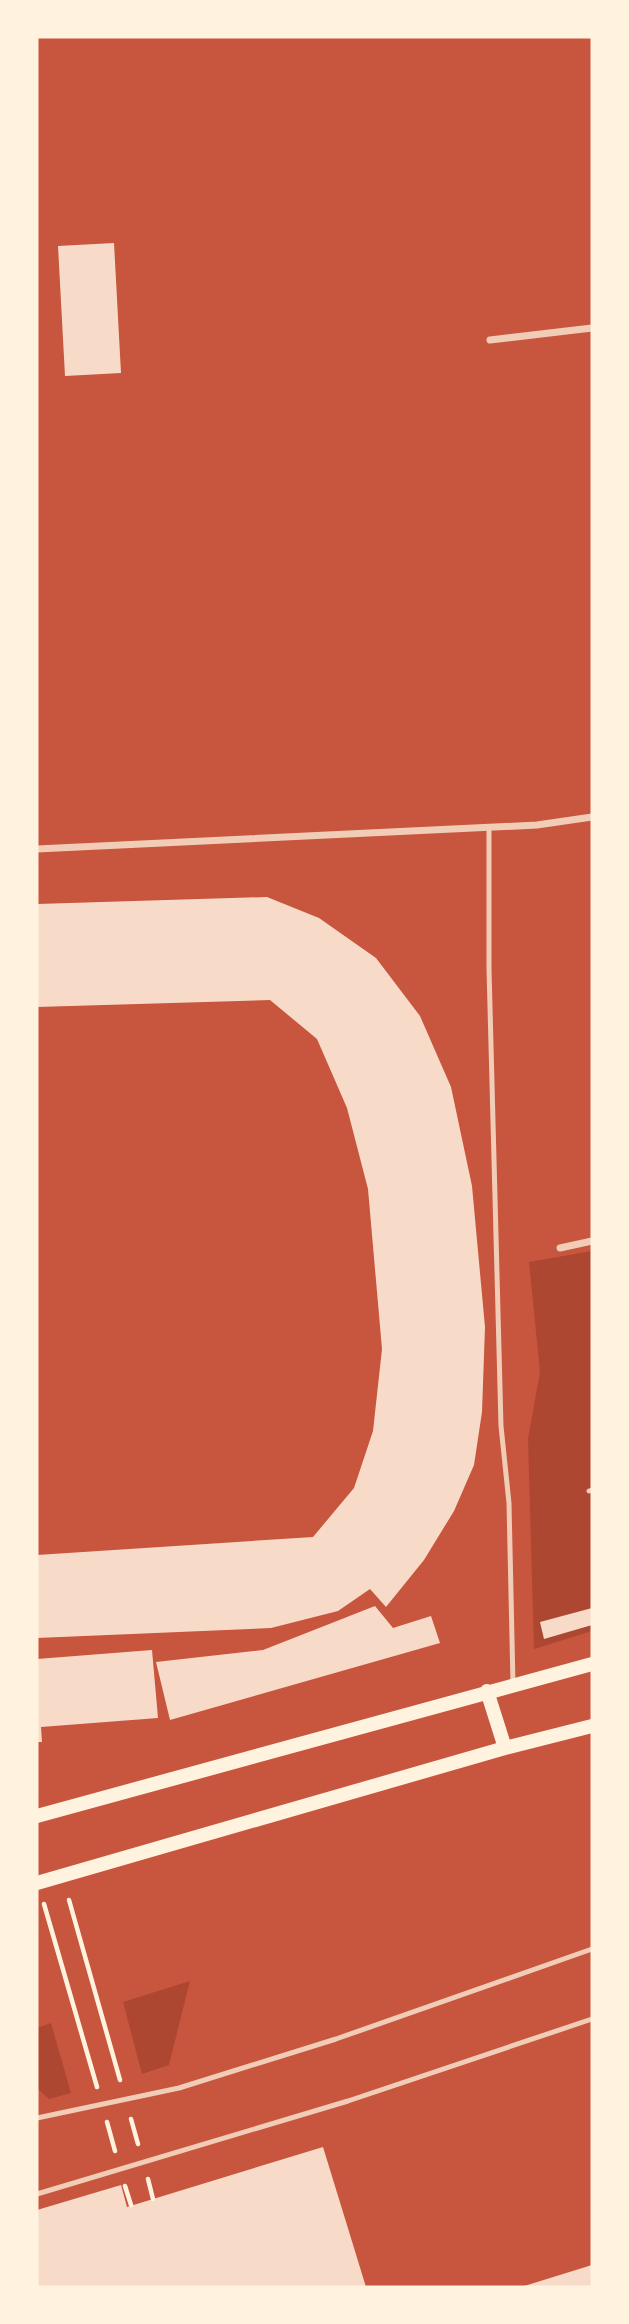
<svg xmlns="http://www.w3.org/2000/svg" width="629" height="2324" font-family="Helvetica,sans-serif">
  <rect width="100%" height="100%" fill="#c8553d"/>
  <!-- green -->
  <path fill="#ae4732" d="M 592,1251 L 592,1631 L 534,1649 L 528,1439 L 540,1372 L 529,1262 Z
    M 190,1981 L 169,2065 L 142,2074 L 123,2002 Z
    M 51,2023 L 71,2093 L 49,2099 L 37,2088 L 37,2028 Z"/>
  <!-- building -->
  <path fill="#f7dbc8" d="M 114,243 L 121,373 L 65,376 L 58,246 Z
    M 267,897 L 319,918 L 376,958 L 420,1016 L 451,1087 L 472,1186 L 485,1327 L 482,1412 L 474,1465 L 454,1511 L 424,1560 L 386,1607 L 370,1589 L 338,1611 L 271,1628 L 37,1638 L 37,1555 L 313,1537 L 354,1488 L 373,1431 L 382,1349 L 368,1189 L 347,1108 L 317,1039 L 270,1000 L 37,1007 L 37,904 Z
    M 375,1606 L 393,1628 L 431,1616 L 440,1643 L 170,1720 L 156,1662 L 263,1650 Z
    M 592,1608 L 592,1625 L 544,1639 L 540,1622 Z
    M 152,1650 L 158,1718 L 41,1727 L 42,1742 L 37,1742 L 37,1659 Z
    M 323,2147 L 366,2287 L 37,2287 L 37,2210 L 121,2185 L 127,2207 Z
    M 592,2265 L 592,2287 L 521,2287 Z"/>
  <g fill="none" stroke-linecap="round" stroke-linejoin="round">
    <!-- path -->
    <path stroke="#fff3e0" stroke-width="4.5" d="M 69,1900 L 120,2080
      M 44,1904 L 97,2087
      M 131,2119 L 138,2144
      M 107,2122 L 115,2151
      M 148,2179 L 153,2199
      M 125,2186 L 131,2205"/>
    <!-- service -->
    <path stroke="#f1ccb7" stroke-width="5" d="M 489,827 L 489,969 L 501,1426 L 509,1503 L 513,1684
      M 589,1491 L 592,1490
      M 37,2118 L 179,2088 L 336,2039 L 592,1949
      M 37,2194 L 348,2101 L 592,2019"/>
    <!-- minor -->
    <path stroke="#f1ccb7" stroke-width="7" d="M 490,340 L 592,328
      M 37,849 L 537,825 L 592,817
      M 560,1248 L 592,1241"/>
    <!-- secondary -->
    <path stroke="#fff3e0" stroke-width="14" d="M 487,1691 L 505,1748
      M 37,1816 L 592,1664
      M 37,1883 L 505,1748 L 592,1726"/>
  </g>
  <!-- border -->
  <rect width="629" height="2324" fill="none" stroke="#fff3e0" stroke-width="77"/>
</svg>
